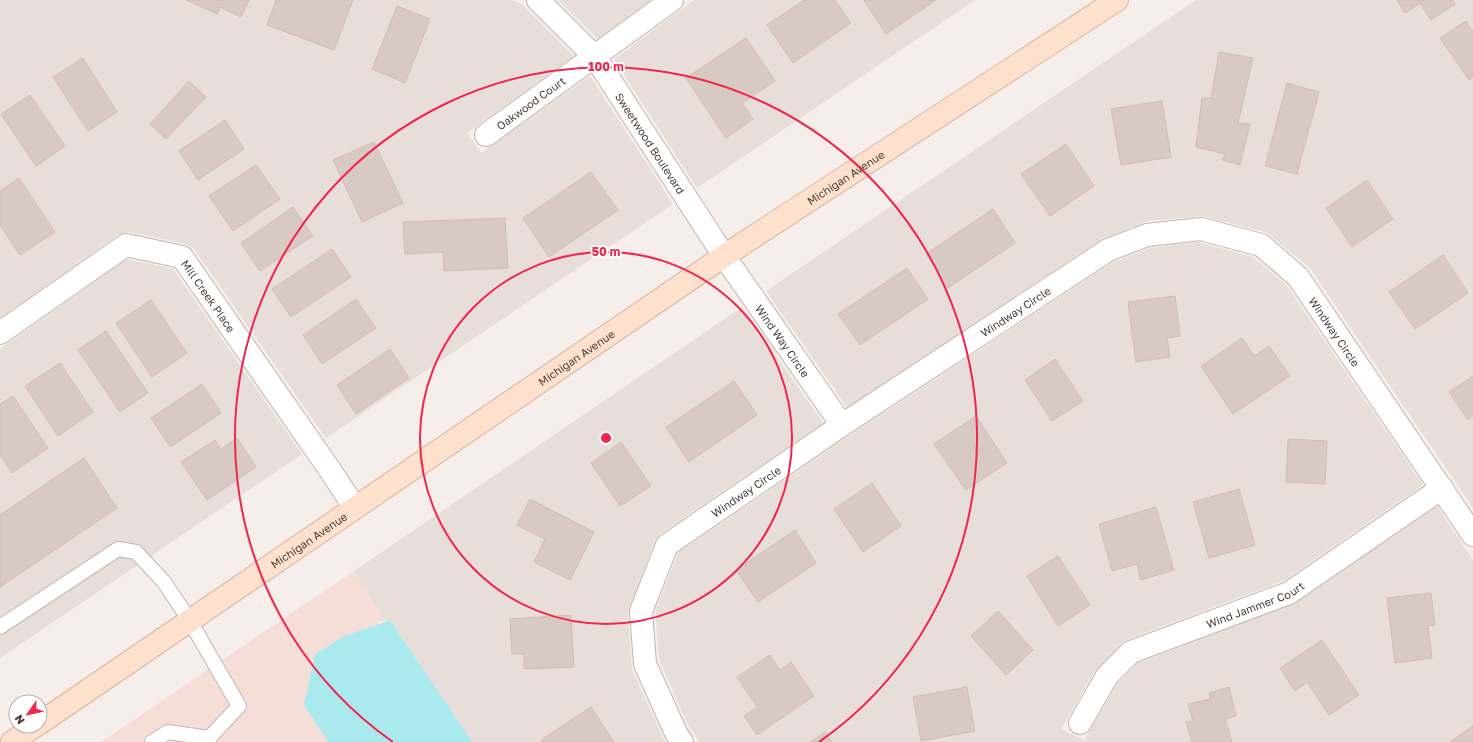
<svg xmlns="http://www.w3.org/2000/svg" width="1473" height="742" font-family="'Golos Text',sans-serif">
  <rect width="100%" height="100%" fill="#f5eeeb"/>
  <!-- residential -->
  <path fill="#e8ded9" d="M 0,0 L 511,0 L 522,4 L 574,56 L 467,133 L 481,153 L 590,76 L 673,204 L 326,438 L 194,249 L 186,244 L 130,232 L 118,235 L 0,318 Z
    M 558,0 L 651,0 L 598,39 Z
    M 694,0 L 975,0 L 697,188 L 614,59 Z
    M 1196,0 L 1473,0 L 1473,508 L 1310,268 L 1266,232 L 1201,216 L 1147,221 L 1104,238 L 847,407 L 766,291 Z
    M 1198,242 L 1253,257 L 1287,286 L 1423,485 L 1283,581 L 1128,639 L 1122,643 L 1095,671 L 1061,729 L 1084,740 L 1118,683 L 1138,663 L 1296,603 L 1437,506 L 1473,560 L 1473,742 L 700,742 L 688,725 L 659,659 L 655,611 L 678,553 L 849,436 L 1113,262 L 1150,248 Z
    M 127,259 L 173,269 L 302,454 L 0,658 L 0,349 Z
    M 742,307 L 823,423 L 660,534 L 654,542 L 628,613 L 632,670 L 665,742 L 472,742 L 390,620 L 384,621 L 354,571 Z"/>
  <!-- commercial -->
  <path fill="#f5ded7" d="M 354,571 L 384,621 L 379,622 L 304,705 L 328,742 L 101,742 Z"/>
  <!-- water -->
  <path fill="#aaeaee" d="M 390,620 L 462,727 L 472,742 L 328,742 L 304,705 L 315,654 L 345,636 Z"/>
  <!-- building -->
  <path fill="#d9c9c4" stroke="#d1bcb4" d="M 186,0 L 249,0 L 241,17 L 220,7 L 217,14 Z
    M 276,0 L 353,0 L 334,50 L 267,25 Z
    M 804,0 L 835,0 L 851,23 L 793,63 L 767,25 Z
    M 864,0 L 936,0 L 886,34 Z
    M 1397,0 L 1453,0 L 1455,4 L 1431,20 L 1420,3 L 1405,13 Z
    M 397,6 L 430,19 L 405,83 L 372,69 Z
    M 1466,21 L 1473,32 L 1473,77 L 1469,80 L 1440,38 Z
    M 746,38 L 775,81 L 742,103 L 753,119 L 726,138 L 686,78 Z
    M 1219,52 L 1253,58 L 1238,123 L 1250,124 L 1240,165 L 1222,160 L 1225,154 L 1196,147 L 1202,98 L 1211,98 Z
    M 83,58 L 117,112 L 88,131 L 53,77 Z
    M 189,81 L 206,97 L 166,139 L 150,124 Z
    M 1287,83 L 1319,92 L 1297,174 L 1265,166 Z
    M 30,95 L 65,146 L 36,166 L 1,114 Z
    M 1162,101 L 1171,157 L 1121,165 L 1111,109 Z
    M 225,120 L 244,149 L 198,180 L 179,151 Z
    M 374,142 L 403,203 L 362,222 L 333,160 Z
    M 1066,144 L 1094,186 L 1050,216 L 1021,174 Z
    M 256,165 L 280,199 L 233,231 L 209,196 Z
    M 591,172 L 618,210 L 549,257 L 523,218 Z
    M 19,178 L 55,232 L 20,255 L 0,225 L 0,191 Z
    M 1367,180 L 1393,219 L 1352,247 L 1326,208 Z
    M 293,207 L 313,236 L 260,271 L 241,243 Z
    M 993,209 L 1015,243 L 948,288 L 926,254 Z
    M 505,218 L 508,268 L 444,271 L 443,252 L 405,254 L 403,222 Z
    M 332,249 L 351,277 L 291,317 L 272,289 Z
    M 1443,255 L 1468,293 L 1415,329 L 1389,292 Z
    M 907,268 L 928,299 L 860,345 L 838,314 Z
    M 1175,296 L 1180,336 L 1167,338 L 1170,357 L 1136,362 L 1128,302 Z
    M 356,299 L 376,328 L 322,364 L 303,335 Z
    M 151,300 L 187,353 L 152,377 L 116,323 Z
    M 106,331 L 148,393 L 120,412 L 78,350 Z
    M 1242,338 L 1254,356 L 1269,346 L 1290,376 L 1233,414 L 1201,366 Z
    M 390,349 L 409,378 L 356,414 L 337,385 Z
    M 1055,359 L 1083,401 L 1052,421 L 1025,380 Z
    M 60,363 L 93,412 L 58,436 L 25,386 Z
    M 1473,376 L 1473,416 L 1468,420 L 1449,392 Z
    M 734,381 L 757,415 L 689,462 L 666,427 Z
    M 202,384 L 221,413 L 170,447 L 151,418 Z
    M 13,396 L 48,448 L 12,473 L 0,455 L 0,404 Z
    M 976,416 L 1007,463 L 966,490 L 934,444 Z
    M 237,438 L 256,467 L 207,500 L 181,462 L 215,440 L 221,449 Z
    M 1288,439 L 1327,441 L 1325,484 L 1286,482 Z
    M 621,442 L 651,486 L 620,506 L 591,463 Z
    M 84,458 L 117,508 L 0,587 L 0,515 Z
    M 872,483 L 901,526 L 863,552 L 834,509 Z
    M 1239,489 L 1255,545 L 1209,558 L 1193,502 Z
    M 530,499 L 594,532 L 570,580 L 534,562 L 545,539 L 517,525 Z
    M 1156,507 L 1174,570 L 1141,580 L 1137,564 L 1112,571 L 1099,524 Z
    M 795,530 L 816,563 L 758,602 L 736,570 Z
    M 1058,556 L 1090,605 L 1058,626 L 1027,576 Z
    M 1431,593 L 1435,625 L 1428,626 L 1432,658 L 1395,663 L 1387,598 Z
    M 998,611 L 1033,650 L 1006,675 L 971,636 Z
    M 571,615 L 574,667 L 524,669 L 524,654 L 512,654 L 510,619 Z
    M 1322,640 L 1359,695 L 1329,715 L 1307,682 L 1295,691 L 1280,668 Z
    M 770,655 L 780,670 L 791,662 L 814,696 L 757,735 L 744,716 L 757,707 L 737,677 Z
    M 967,687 L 975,731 L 921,741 L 913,697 Z
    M 1229,687 L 1236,716 L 1225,719 L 1232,742 L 1192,742 L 1186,722 L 1193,721 L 1188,704 L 1210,699 L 1209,693 Z
    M 591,707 L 614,742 L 542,742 L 541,740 Z
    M 1473,726 L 1473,742 L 1450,742 Z
    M 825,732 L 832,742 L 811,742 Z"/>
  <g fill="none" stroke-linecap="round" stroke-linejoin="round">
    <!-- service casing -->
    <g stroke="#c3b6b0" stroke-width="16">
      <path id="service" d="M 0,627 L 118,549 L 136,552 L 164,582 L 190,621 L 239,706 L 209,738 L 209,742
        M 152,742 L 168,732 L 209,738"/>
    </g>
    <!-- minor casing -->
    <g stroke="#c3b6b0" stroke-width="24">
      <g id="minor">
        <path id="s1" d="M 538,0 L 595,57 L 724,256 L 842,425"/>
        <path id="s2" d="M 486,135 L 672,0"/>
        <path id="s3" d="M 0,333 L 126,245 L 182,257 L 330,470 L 355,508"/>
        <path id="s4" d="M 1080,723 L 1107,676 L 1131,652 L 1289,593 L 1442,488"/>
        <path id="s5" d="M 682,742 L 676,733 L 645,664 L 641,611 L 667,545 L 842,425 L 1108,250 L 1147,235 L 1201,229 L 1261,245 L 1298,277 L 1473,535"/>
      </g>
    </g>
    <!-- secondary casing -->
    <g stroke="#d5b49f" stroke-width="24">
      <g id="secondary">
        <path id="s6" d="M 40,723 L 724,256 L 1117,0"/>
        <path d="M 12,742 L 35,726"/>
      </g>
    </g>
    <!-- service -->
    <use href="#service" stroke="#fff" stroke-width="14"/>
    <!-- minor -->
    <use href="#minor" stroke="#fff" stroke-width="22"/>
    <!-- secondary -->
    <use href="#secondary" stroke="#fde1cd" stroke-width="22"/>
  </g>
  <!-- distance rings -->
  <g fill="none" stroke="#f1254d" stroke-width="2">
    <circle cx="606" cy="438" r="186"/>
    <path d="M393 742A371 371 0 1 1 819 742"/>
  </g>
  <g text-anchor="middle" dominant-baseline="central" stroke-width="3.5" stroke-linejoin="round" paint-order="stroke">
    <!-- street labels -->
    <g font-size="11" fill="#493d39" stroke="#fff">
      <text stroke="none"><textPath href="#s2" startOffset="55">Oakwood Court</textPath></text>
      <text stroke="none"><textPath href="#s1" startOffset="183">Sweetwood Boulevard</textPath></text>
      <text stroke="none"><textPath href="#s6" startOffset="973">Michigan Avenue</textPath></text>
      <text stroke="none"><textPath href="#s3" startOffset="258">Mill Creek Place</textPath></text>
      <text stroke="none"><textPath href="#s5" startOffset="630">Windway Circle</textPath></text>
      <text stroke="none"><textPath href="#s5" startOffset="1014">Windway Circle</textPath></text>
      <text stroke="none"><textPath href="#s1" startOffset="421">Wind Way Circle</textPath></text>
      <text stroke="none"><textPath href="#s6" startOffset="649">Michigan Avenue</textPath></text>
      <text stroke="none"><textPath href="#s5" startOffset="306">Windway Circle</textPath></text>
      <text stroke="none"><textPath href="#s6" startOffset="325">Michigan Avenue</textPath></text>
      <text stroke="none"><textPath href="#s4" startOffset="221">Wind Jammer Court</textPath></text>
    </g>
  </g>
  <circle cx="606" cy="438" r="6" fill="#f1254d" stroke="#fff" stroke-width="2"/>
  <g font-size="12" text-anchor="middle" font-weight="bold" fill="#f1254d" stroke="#fff" stroke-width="3.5" stroke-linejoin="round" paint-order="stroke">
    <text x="606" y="71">100 m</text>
    <text x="606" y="256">50 m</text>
  </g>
  <!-- north arrow -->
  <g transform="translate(28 714) rotate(236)"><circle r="19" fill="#ffffff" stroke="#b6b1b0"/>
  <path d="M0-3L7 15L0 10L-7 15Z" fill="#f1254d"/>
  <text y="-6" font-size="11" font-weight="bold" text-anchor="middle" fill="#493d39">N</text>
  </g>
</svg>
